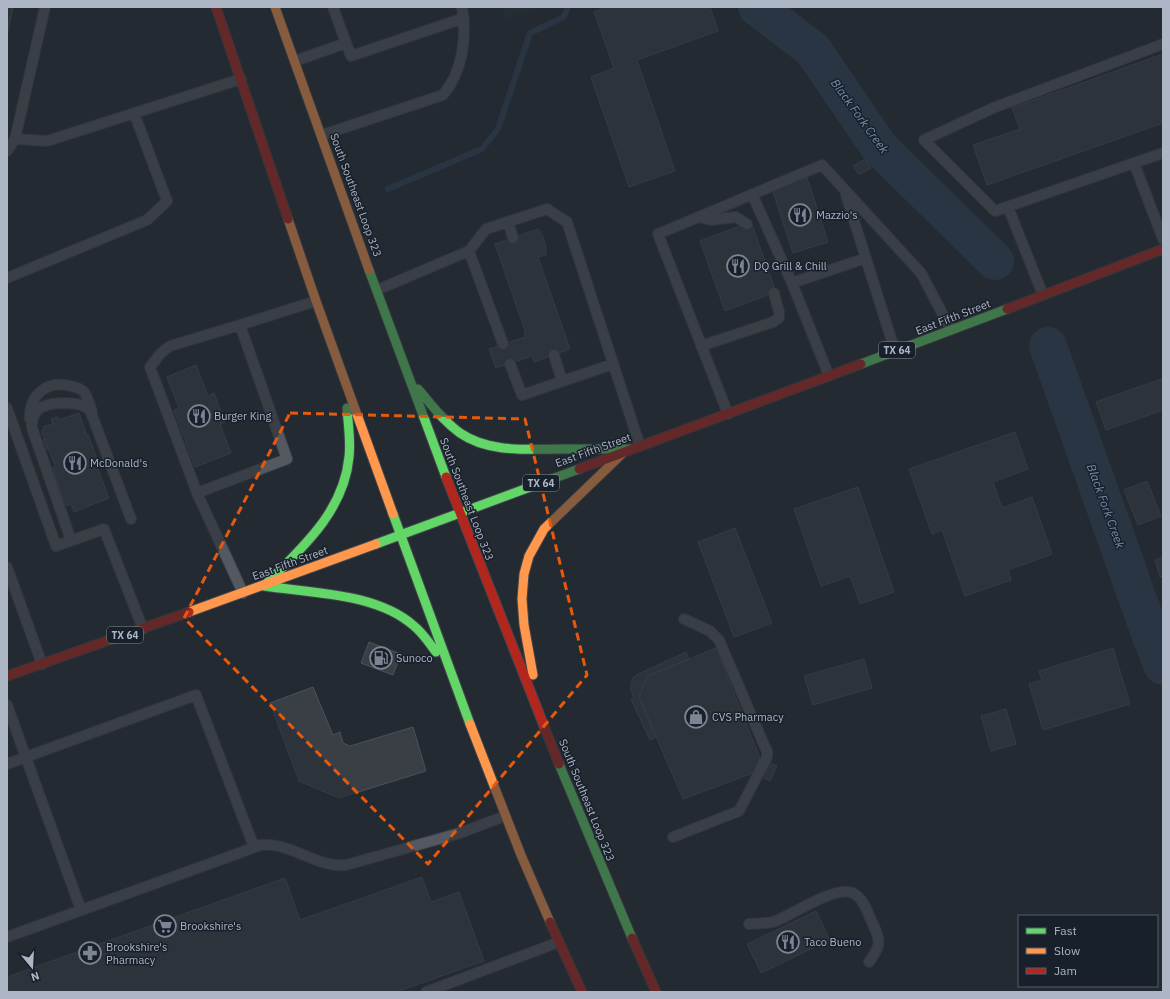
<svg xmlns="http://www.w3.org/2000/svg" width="1170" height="999" font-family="'IBM Plex Sans',sans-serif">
  <rect width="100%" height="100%" fill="#242a31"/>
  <!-- green -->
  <path fill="#223537" d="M 502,7 L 540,7 L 506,19 Z"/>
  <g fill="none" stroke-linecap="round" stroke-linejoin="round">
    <!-- stream -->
    <path stroke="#31435a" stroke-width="6" d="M 388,189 L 482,149 L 498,129 L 530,33 L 564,17 L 568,7"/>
    <!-- river -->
    <path stroke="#31435a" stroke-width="38" d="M 757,7 L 813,50 L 879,147 L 995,261
      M 1048,346 L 1152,639 L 1163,666"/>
  </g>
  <!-- building -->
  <path fill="#393f45" stroke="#4b515a" d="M 7,7 L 13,7 L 7,36 Z
    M 608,7 L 710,7 L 718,31 L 637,60 L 675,171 L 629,187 L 591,77 L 614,68 L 594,12 Z
    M 1163,54 L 1163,123 L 987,185 L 973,145 L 1020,129 L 1012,108 Z
    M 865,159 L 871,168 L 859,175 L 853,166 Z
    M 807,178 L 828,242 L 793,253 L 772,189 Z
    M 751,222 L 776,292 L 725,311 L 700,241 Z
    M 538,229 L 544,239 L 546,250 L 546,255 L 538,257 L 570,349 L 534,362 L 532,356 L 496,368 L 489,349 L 525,337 L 525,331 L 495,244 Z
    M 196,365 L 208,396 L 214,393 L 225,422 L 220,424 L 231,453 L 195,467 L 174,410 L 179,408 L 167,377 Z
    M 1161,379 L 1163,385 L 1163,410 L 1106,430 L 1096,402 Z
    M 79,413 L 87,436 L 88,435 L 97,459 L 94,459 L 109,498 L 74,512 L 71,504 L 66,506 L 52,468 L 55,466 L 42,432 L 44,426 L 53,424 L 51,419 L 58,417 L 59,420 Z
    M 1015,432 L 1028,469 L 993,482 L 1002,508 L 1032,497 L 1052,554 L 1008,570 L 1011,580 L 965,596 L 942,530 L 932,534 L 909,469 Z
    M 45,439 L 48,449 L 41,451 L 38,442 Z
    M 52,468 L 59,487 L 55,489 L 48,469 Z
    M 1147,481 L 1161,516 L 1138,525 L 1124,490 Z
    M 858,487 L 894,592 L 860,604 L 850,576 L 821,586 L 794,509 Z
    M 735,528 L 772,623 L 734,637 L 698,542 Z
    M 1163,557 L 1163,576 L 1160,577 L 1155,560 Z
    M 369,642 L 401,654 L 393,675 L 361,663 Z
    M 716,648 L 760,758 L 753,773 L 683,799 L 639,697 L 648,676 Z
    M 1113,648 L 1130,704 L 1043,730 L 1029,684 L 1042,680 L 1039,671 Z
    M 686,652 L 689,659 L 648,676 L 639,697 L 656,737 L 650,740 L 631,699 L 634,698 L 631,691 L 631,683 L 633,678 L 638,674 Z
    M 864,659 L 872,688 L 813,705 L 804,676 Z
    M 313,687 L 333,735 L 340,732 L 343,743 L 350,746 L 413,727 L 426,771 L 339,798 L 299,781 L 270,703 Z
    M 1006,709 L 1016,744 L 991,751 L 981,716 Z
    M 760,758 L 777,766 L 770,781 L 753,773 Z
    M 422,877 L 431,902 L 459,892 L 484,961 L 396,992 L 7,992 L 7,977 L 285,878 L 300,920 Z
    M 816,911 L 830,940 L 761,973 L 747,944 Z"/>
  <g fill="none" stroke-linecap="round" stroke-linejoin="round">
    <!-- lane casing -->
    <g stroke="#40444a" stroke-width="12">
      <path id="lane" d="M 346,43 L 351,56 L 464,18
        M 1163,44 L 993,108 L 924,140 L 995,211 L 1163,153
        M 295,61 L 346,43 L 333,7
        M 322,135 L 443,95 C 463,71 467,37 462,7
        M 15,139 L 47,141 L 241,79
        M 7,151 L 15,139 L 45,7
        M 1134,163 L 1163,239
        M 752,194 L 792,283
        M 846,195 L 895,351
        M 1008,207 L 1043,295
        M 698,217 L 711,220 L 736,217 L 747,224
        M 508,222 L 513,238
        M 469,251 L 503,344
        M 7,278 L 147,220 L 167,201 L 134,113
        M 377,290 L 469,251 L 486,229 L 547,209 L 567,222 L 640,446
        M 701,346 L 773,322 L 779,318 L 779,312 L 774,293
        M 554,355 L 562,381
        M 510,364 L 522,395 L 613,364
        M 829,376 L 792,283 L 866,258
        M 7,408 L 56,546 L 104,529 L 143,629
        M 728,414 L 658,234 L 822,165 L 921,273 L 951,330
        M 30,419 C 29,395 47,380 70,386 C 75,387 81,388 84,392 C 88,397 90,406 92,412
        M 197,493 L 150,367 L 161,353 L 170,346 L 240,325
        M 71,540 L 32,428 C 30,405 50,403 67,403 C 76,404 83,404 90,410 L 131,519
        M 7,567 L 42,664
        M 243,593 L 197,493 L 287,459 L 240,325 L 316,301
        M 7,705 L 81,910
        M 7,764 L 196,695 L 254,847
        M 673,837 L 739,811 L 767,757 L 767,751 L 764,745 L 719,640 L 710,631 L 684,619
        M 749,924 C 757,923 768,924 776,921 C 793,914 836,885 853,893 C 863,898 867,911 871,920 C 881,941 882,944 869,962
        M 7,937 L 261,845 C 291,842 316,868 346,865 L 460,833 L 505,816
        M 426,992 L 559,942"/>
    </g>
    <!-- fast casing -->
    <g stroke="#41464e" stroke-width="11">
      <path id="fast" d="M 369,270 L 446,477
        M 861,364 L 1007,309
        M 418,389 C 431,404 443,421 460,433 C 489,453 527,449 561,449 C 584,449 608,449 631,449
        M 393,514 L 470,724
        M 376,544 L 579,469
        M 264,586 C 301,549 344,512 349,457 C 351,441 348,424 347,408
        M 264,586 C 311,593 377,593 414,626 C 423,633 429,643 436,652
        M 559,764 L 632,938"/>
    </g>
    <!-- slow casing -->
    <g stroke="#41464e" stroke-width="11">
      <path id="slow" d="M 275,7 L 369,270
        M 288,219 L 316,301 L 393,514
        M 189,612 L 376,544
        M 533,675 L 524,625 L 522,599 L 524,574 L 529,556 L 544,529 L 624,452
        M 470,724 L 521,855 L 550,922"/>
    </g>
    <!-- jam casing -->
    <g stroke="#41464e" stroke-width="11">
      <path id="jam" d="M 216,7 L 288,219
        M 1007,309 L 1163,249
        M 579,469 L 861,364
        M 446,477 L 559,764
        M 7,676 L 189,612
        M 550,922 L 582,992
        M 632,938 L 656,992"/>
    </g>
    <!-- lane -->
    <use href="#lane" stroke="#545860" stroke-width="10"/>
    <!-- fast -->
    <use href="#fast" stroke="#63d668" stroke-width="9"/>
    <!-- slow -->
    <use href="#slow" stroke="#ff974d" stroke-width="9"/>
    <!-- jam -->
    <use href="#jam" stroke="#b3261e" stroke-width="9"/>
  </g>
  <!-- marked area -->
  <path d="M0 0H1170V999H0ZM 290,413 L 525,419 L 587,675 L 428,864 L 184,618 Z" fill="#242a31" fill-opacity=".55" fill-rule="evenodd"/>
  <path fill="none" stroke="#e8590c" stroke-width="3" stroke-dasharray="8 5" stroke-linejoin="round" d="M 290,413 L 525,419 L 587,675 L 428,864 L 184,618 Z"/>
  <!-- icons -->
  <defs>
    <g id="restaurant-ring" transform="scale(1.15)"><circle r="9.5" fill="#18202b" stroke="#7c8591" stroke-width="1.5"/><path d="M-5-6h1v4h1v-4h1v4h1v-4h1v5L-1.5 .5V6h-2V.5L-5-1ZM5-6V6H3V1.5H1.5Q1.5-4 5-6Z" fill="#7c8591"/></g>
    <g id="fuel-ring" transform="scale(1.15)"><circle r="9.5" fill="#18202b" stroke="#7c8591" stroke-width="1.5"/><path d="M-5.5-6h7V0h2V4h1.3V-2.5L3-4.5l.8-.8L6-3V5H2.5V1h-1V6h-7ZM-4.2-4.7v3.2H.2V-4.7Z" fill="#7c8591"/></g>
    <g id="shop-ring" transform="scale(1.15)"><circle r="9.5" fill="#18202b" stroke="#7c8591" stroke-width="1.5"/><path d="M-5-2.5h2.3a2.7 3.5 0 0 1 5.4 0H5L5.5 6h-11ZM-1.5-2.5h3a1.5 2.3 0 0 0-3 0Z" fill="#7c8591"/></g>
    <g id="supermarket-ring" transform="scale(1.15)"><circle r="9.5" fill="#18202b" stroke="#7c8591" stroke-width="1.5"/><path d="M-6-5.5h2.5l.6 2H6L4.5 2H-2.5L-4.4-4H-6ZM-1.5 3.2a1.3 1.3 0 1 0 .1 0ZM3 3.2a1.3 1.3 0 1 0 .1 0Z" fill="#7c8591"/></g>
    <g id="pharmacy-ring" transform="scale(1.15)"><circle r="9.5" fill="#18202b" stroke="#7c8591" stroke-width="1.5"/><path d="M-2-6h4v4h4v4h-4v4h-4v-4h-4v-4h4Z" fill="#7c8591"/></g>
  </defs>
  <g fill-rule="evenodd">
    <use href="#restaurant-ring" x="800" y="215"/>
    <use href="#restaurant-ring" x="738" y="266"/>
    <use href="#restaurant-ring" x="199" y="416"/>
    <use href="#restaurant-ring" x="75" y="463"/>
    <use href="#fuel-ring" x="381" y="658"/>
    <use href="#shop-ring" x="696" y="717"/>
    <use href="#supermarket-ring" x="165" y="926"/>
    <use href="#restaurant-ring" x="788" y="942"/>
    <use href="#pharmacy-ring" x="90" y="953"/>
  </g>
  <g text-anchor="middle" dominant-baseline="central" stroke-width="3" stroke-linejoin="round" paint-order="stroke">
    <!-- shield labels -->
    <g fill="#18202b" stroke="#808996" stroke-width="1">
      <rect x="879" y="342" width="36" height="16" rx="3"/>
      <rect x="523" y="475" width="36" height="16" rx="3"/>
      <rect x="107" y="627" width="36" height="16" rx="3"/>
    </g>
    <g font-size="10" font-weight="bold" fill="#acb6c4">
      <text x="897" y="350">TX 64</text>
      <text x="541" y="483">TX 64</text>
      <text x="125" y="635">TX 64</text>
    </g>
    <!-- street labels -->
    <g font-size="11" fill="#acb6c4" stroke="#18202b">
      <text transform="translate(356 195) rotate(70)">South Southeast Loop 323</text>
      <text transform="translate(953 317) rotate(-21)">East Fifth Street</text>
      <text transform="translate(593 450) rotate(-20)">East Fifth Street</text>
      <text transform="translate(467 499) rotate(69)">South Southeast Loop 323</text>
      <text transform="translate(290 563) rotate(-20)">East Fifth Street</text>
      <text transform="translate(587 800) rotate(68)">South Southeast Loop 323</text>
    </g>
    <!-- poi labels -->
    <g font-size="11" fill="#acb6c4" stroke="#18202b" text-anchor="start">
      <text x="816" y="215">Mazzio's</text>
      <text x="754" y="266">DQ Grill &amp; Chill</text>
      <text x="214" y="416">Burger King</text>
      <text x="90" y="463">McDonald's</text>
      <text x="396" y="658">Sunoco</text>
      <text x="712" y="717">CVS Pharmacy</text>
      <text x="180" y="926">Brookshire's</text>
      <text x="804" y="942">Taco Bueno</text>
      <text x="106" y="947">Brookshire's<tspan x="106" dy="13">Pharmacy</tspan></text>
    </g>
    <!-- water labels -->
    <g font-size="12" font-style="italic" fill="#748ead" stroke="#18202b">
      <text transform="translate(860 116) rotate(54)">Black Fork Creek</text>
      <text transform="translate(1106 506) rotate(70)">Black Fork Creek</text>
    </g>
  </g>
  <!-- border -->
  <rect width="1170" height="999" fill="none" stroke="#acb6c4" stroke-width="16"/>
  <!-- legend -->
  <rect x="1018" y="915" width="140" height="72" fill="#18202b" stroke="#535c68"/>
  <rect x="1026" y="928" width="20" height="6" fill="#63d668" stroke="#535c68"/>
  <text x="1054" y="935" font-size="12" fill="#acb6c4">Fast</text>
  <rect x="1026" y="948" width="20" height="6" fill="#ff974d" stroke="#535c68"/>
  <text x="1054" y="955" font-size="12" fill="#acb6c4">Slow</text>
  <rect x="1026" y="968" width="20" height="6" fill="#b3261e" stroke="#535c68"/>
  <text x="1054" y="975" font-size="12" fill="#acb6c4">Jam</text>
  <!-- north arrow -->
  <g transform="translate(32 967) rotate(162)" stroke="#18202b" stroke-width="3" paint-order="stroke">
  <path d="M0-3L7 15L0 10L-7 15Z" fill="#acb6c4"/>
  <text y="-6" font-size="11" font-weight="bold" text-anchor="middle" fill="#acb6c4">N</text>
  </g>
</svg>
